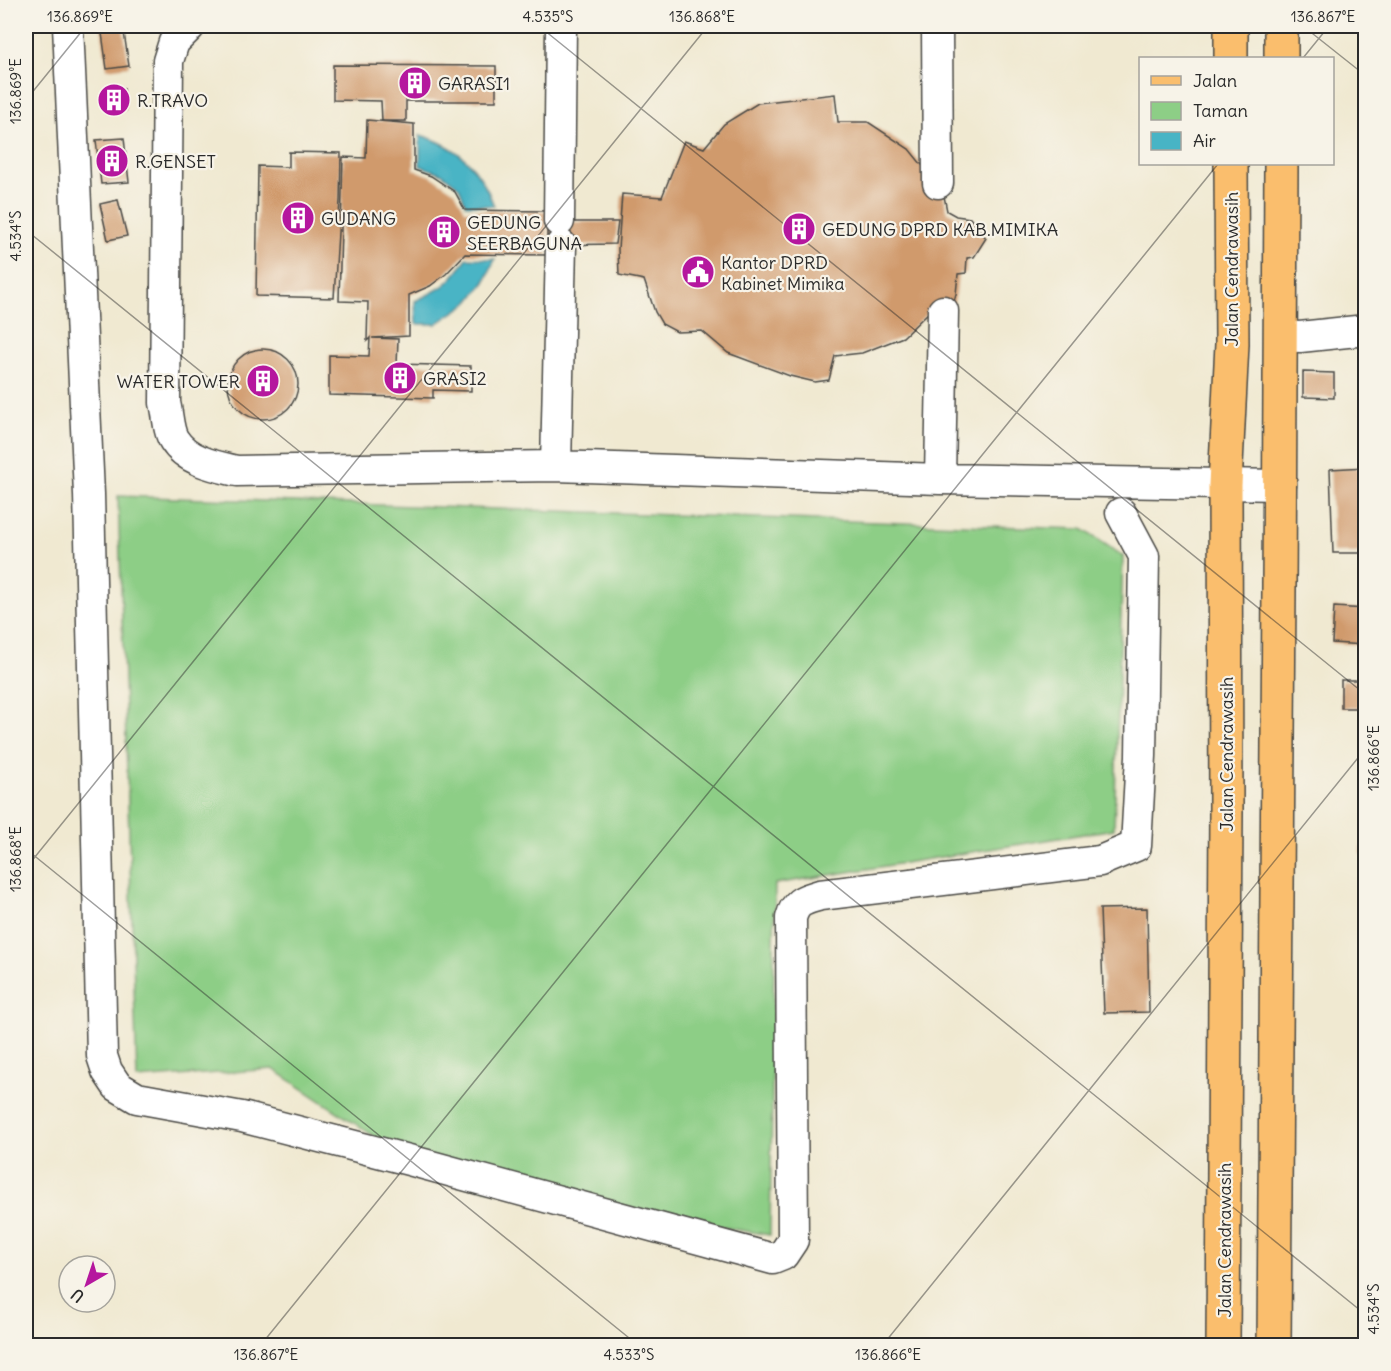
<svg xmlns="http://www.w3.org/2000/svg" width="1391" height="1371" font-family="Delius,sans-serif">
  <rect width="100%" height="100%" fill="#f7f3e8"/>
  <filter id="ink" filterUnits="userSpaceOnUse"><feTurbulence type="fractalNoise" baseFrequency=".0167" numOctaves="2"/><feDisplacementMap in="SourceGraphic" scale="12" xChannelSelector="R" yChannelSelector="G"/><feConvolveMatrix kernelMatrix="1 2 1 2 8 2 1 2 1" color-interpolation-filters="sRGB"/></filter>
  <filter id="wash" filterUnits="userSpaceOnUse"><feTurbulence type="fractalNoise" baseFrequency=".008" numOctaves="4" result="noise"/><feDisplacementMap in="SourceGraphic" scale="24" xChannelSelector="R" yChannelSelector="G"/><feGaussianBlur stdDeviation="1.35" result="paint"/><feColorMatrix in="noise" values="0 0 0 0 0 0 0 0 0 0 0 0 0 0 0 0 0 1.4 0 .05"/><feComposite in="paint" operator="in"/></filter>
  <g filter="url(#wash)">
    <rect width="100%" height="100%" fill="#f0e9d1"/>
    <!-- green -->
    <path fill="#8dce86" stroke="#5c7c58" stroke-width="1.5" d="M 118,496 L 1082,529 L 1123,556 L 1114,829 L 775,884 L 770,1235 L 443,1182 L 273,1069 L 137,1079 Z"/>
    <!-- water -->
    <path fill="#48b4c5" stroke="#3a7078" stroke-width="1.5" d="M 420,135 C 459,146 480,168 494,206 L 466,205 L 459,187 L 441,173 L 420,166 Z
      M 467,258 L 495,259 L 485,282 L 469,302 L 436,324 L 416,324 L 415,301 C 443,288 450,284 467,258 Z"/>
    <g id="blocks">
      <!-- building -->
      <path fill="#d09a6c" d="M 101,26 L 123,26 L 129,66 L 107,69 Z
        M 333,65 L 496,66 L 496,101 L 406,101 L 406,121 L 382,121 L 381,101 L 333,100 Z
        M 124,89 L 126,110 L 105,112 L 103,91 Z
        M 835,94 L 838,122 L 868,122 L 909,149 L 943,191 L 947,211 L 956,216 L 970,218 L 986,238 L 974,257 L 967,258 L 966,273 L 958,274 L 956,294 L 951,312 L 932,309 L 903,337 L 862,353 L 835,356 L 829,380 L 815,382 L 790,376 L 728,353 L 702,331 L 677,332 L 662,324 L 655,312 L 644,280 L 619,275 L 618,249 L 622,194 L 662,197 L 684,141 L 704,148 L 724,124 L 758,103 Z
        M 367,120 L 414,124 L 414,170 L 431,176 L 455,192 L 465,210 L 547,211 L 547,255 L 465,254 L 446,274 L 430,286 L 409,295 L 409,336 L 372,338 L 398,339 L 397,364 L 471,366 L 471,391 L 433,390 L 433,398 L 329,395 L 329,355 L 369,356 L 370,338 L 367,341 L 368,302 L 339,301 L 343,157 L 366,158 Z
        M 124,138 L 129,182 L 101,184 L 96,140 Z
        M 289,152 L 341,153 L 340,200 L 334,298 L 256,296 L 258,166 L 289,167 Z
        M 118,200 L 127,236 L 108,240 L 100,204 Z
        M 550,222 L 618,222 L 615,244 L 550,245 Z
        M228 384a35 35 0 1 1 70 0a35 35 0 1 1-70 0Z
        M 1303,372 L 1334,373 L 1334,398 L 1303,397 Z
        M 1366,467 L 1366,553 L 1333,553 L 1330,469 Z
        M 1334,607 L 1366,609 L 1366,645 L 1332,643 Z
        M 1341,680 L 1366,680 L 1366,708 L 1341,708 Z
        M 1364,823 L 1366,823 L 1366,855 L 1361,854 Z
        M 1147,908 L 1149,1012 L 1104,1013 L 1100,909 Z"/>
    </g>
  </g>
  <g filter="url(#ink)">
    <use href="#blocks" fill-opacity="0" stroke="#494844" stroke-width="1.5"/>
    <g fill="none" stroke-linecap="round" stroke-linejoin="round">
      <!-- minor casing -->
      <g stroke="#494844" stroke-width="33">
        <path id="minor" d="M 68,26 L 89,494 L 102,1056 L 107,1071 L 117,1086 L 137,1098 L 242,1117 L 409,1160 L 773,1259 L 783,1255 L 793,1240 L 791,918 C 796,900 805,900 820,895 L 1100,861 L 1136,846 L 1141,756 L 1144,556 L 1121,513
          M 190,26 L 174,42 L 168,61 L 165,403 C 168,414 168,431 174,440 C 187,461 215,466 237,471 L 556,466 L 940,479 L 1281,485
          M 937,26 L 938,183
          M 559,221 L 561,26
          M 1281,336 L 1300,337 L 1366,330
          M 556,466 L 561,245
          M 940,479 L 943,311"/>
      </g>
      <!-- major casing -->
      <g stroke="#494844" stroke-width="36">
        <path id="major" d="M 1231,26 L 1231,58
          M 1281,58 L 1281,26
          M 1223,1346 L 1226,810 L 1225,485 L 1232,344 L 1231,164
          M 1274,1346 C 1276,951 1280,558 1281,164"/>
      </g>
      <!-- minor -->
      <use href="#minor" stroke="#fff" stroke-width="30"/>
      <!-- major -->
      <use href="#major" stroke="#fabe6d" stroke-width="33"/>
    </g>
  </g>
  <!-- ticks -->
  <path fill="none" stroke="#2b2b2b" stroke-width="1.5" stroke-opacity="0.45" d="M 539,26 L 1366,695M 1303,26 L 1366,76M 1303,58 L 1329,26M 26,100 L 86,26M 26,230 L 1366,1315M 26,849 L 639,1346M 26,868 L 708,26M 260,1346 L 1218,164M 882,1346 L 1366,748"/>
  <!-- icons -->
  <defs>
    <g id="building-disc" transform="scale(1.725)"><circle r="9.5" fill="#b5179e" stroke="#f7f3e8"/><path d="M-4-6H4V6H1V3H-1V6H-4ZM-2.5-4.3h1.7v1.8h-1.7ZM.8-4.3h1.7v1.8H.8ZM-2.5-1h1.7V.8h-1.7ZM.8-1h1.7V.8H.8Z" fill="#fff"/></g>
    <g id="civic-disc" transform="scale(1.725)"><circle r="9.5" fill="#b5179e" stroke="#f7f3e8"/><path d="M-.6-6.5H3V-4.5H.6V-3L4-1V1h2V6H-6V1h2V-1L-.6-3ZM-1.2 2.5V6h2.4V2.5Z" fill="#fff"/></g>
  </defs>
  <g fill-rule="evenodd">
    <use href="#building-disc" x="415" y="83"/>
    <use href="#building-disc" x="114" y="100"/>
    <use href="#building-disc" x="112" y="161"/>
    <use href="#building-disc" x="298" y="218"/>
    <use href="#building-disc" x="799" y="229"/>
    <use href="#building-disc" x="444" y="232"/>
    <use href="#civic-disc" x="698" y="272"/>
    <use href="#building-disc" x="400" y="378"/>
    <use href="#building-disc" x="263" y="381"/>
  </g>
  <g text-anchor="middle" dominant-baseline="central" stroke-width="4.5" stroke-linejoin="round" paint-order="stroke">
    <!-- poi labels -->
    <g font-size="18" fill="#2b2b2b" stroke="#f7f3e8" text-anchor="start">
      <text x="438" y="83">GARASI1</text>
      <text x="137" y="100">R.TRAVO</text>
      <text x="135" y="161">R.GENSET</text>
      <text x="321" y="218">GUDANG</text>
      <text x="467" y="222">GEDUNG<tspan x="467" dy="21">SEERBAGUNA</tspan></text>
      <text x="822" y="229">GEDUNG DPRD KAB.MIMIKA</text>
      <text x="721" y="262">Kantor DPRD<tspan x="721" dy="21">Kabinet Mimika</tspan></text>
      <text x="423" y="378">GRASI2</text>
      <text x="240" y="381" text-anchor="end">WATER TOWER</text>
    </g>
    <!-- street labels -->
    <g font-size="18" fill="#2b2b2b" stroke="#f7f3e8">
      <text transform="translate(1231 269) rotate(-90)">Jalan Cendrawasih</text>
      <text transform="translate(1226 754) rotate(-90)">Jalan Cendrawasih</text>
      <text transform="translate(1224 1240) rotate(-90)">Jalan Cendrawasih</text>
    </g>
  </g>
  <!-- margin -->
  <rect width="1391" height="1371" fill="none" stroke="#f7f3e8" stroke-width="66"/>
  <!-- legend -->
  <rect x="1139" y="57" width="195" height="108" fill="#f7f3e8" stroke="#a5a39c" stroke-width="1.5"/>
  <rect x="1151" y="76" width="30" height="9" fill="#fabe6d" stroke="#a5a39c" stroke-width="1.5"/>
  <text x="1193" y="87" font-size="18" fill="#2b2b2b">Jalan</text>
  <rect x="1151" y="102" width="30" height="18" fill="#8dce86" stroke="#a5a39c" stroke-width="1.5"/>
  <text x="1193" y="117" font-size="18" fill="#2b2b2b">Taman</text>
  <rect x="1151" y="132" width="30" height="18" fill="#48b4c5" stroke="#a5a39c" stroke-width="1.5"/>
  <text x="1193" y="147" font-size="18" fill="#2b2b2b">Air</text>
  <!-- north arrow -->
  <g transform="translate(87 1284) rotate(219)"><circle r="28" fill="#f7f3e8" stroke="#a5a39c" stroke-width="1.5"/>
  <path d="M0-4.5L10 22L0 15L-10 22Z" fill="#b5179e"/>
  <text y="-9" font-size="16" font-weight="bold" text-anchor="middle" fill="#2b2b2b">U</text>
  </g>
  <rect x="33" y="33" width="1325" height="1305" fill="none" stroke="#2b2b2b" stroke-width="2"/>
  <g font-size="15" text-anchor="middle" fill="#2b2b2b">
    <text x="80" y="22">136.869°E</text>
    <text x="548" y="22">4.535°S</text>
    <text x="702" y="22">136.868°E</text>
    <text x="1323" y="22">136.867°E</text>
    <text transform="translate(16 91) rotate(-90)" y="5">136.869°E</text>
    <text transform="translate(16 236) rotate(-90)" y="5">4.534°S</text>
    <text transform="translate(1374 758) rotate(-90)" y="5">136.866°E</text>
    <text transform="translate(16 859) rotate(-90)" y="5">136.868°E</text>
    <text transform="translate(1374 1309) rotate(-90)" y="5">4.534°S</text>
    <text x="266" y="1360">136.867°E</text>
    <text x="629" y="1360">4.533°S</text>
    <text x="888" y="1360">136.866°E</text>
  </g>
</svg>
